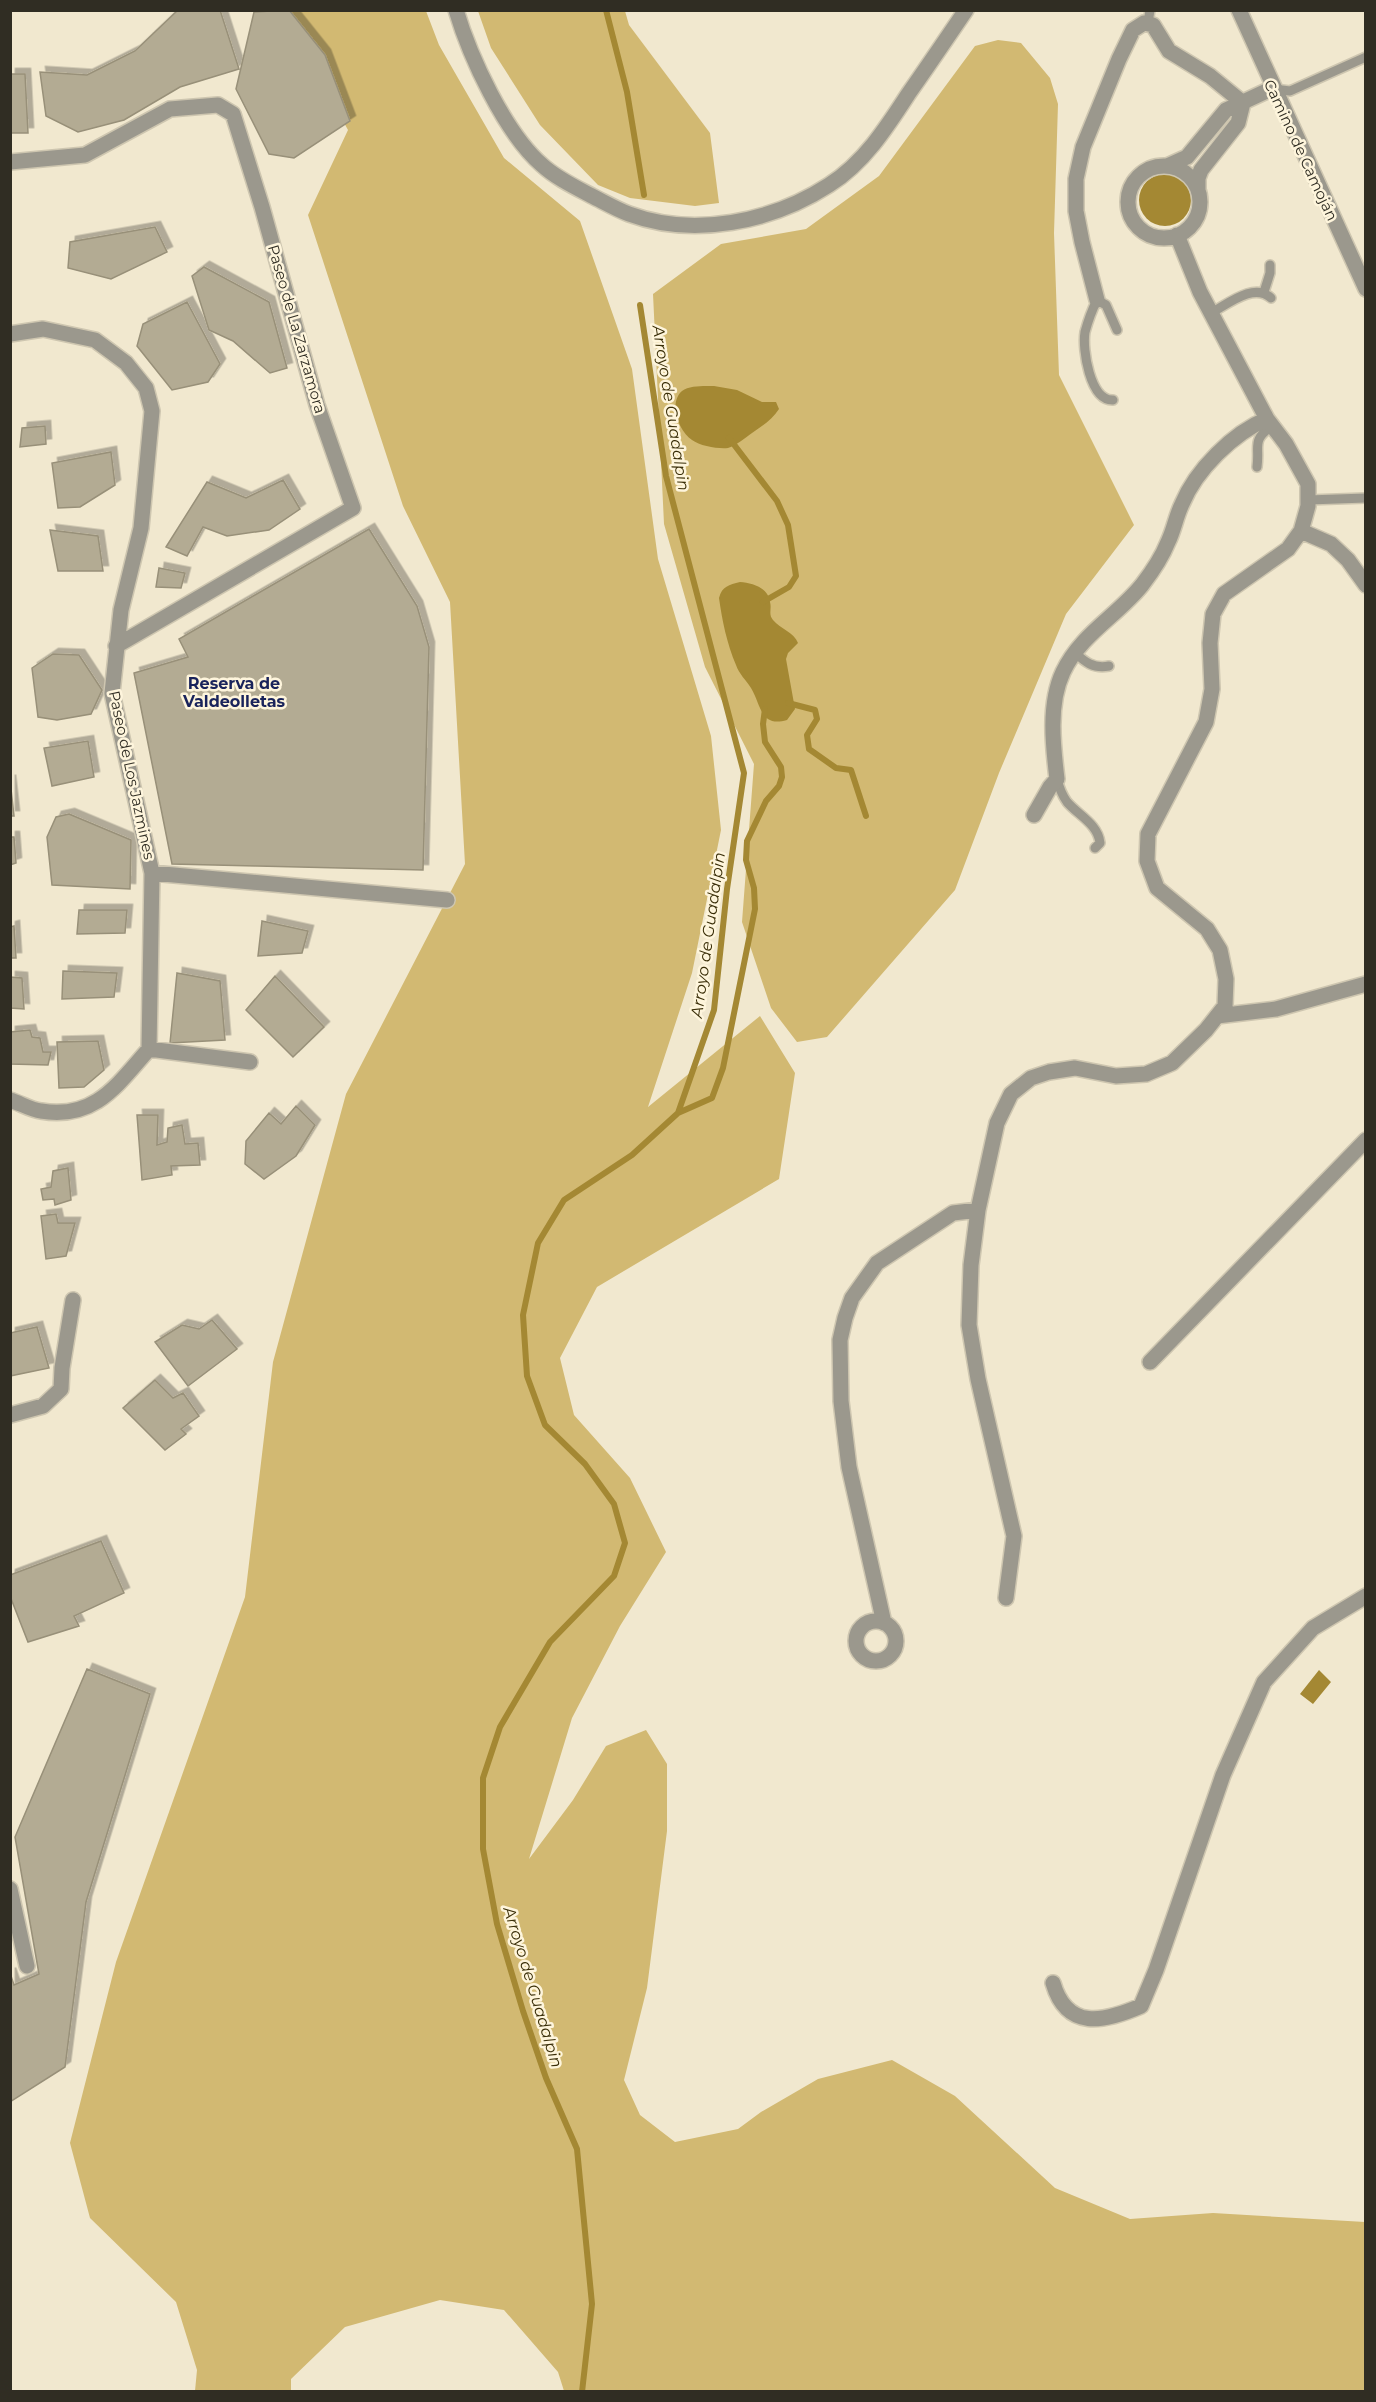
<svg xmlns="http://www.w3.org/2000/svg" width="1376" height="2402" font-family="Montserrat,sans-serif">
  <defs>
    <filter id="shadow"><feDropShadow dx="5.5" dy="-5.5" stdDeviation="0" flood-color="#0004"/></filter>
  </defs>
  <rect width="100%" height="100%" fill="#f1e8cf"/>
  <!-- green -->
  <path fill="#d2b972" d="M 283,11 L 426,11 L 439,45 L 504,158 L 580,221 L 632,369 L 658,559 L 711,736 L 721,830 L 692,973 L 648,1107 L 760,1016 L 795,1073 L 779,1179 L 597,1287 L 560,1358 L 574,1415 L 630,1478 L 666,1552 L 620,1626 L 572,1718 L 529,1859 L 573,1800 L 606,1746 L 646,1730 L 667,1764 L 667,1831 L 647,1988 L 624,2080 L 640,2115 L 675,2142 L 738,2129 L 761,2112 L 818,2079 L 892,2060 L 955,2096 L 1055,2188 L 1130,2219 L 1213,2213 L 1365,2222 L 1365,2391 L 564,2391 L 558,2372 L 504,2310 L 440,2300 L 345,2327 L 291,2379 L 291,2391 L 195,2391 L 197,2370 L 176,2302 L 90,2218 L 70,2143 L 116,1962 L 245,1597 L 273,1362 L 346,1094 L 465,864 L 450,602 L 403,506 L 308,215 L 348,130 Z
    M 478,11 L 625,11 L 629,25 L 710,133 L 719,203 L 695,206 L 630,198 L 598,185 L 540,125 L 491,48 Z
    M 998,40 L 1021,43 L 1050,78 L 1058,104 L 1054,233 L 1059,375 L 1134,525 L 1066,614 L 999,773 L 955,890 L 827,1037 L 797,1042 L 771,1008 L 742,922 L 754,764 L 705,667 L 664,524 L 653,294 L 721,244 L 806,229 L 879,176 L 975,46 Z"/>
  <!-- water -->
  <path fill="#a48833" d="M1139 200a26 26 0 1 1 52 0a26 26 0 1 1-52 0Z
    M 714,386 L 737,390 L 762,402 L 776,402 L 779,409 C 772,420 762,426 752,433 C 745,438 735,446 728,448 C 718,449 700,446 692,440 C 679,432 668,403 682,391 C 690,385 705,386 714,386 Z
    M 740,582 C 752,583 768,587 770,602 C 772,609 768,614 773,620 C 780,629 794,632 798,643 L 788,653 L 786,659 L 795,709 L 787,720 C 760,728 761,704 751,688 C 746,680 739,674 736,665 C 727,644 722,620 719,598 C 722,586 729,585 740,582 Z
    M 1319,1670 L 1331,1682 L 1313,1704 L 1300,1694 Z"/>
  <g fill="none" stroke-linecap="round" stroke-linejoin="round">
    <!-- stream -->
    <path stroke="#a48833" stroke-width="6" d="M 606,10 L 627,92 L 644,195
      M 729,438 L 777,501 L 788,525 L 796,576 L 789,587 L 763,602
      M 788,703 L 815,710 L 817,719 L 807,735 L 809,749 L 836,768 L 851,770 L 866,816
      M 678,1113 L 712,1098 L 723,1068 L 755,909 L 754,888 L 746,860 L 747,841 L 766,801 L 779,786 L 782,777 L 781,767 L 765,742 L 763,724 L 765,709
      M 582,2392 L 592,2304 L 577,2149 L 546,2078 L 523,2011 L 497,1924 L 483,1849 L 483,1778 L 500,1727 L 550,1642 L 614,1576 L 625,1543 L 614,1504 L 585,1464 L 545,1425 L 527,1376 L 523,1315 L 538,1243 L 564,1200 L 632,1155 L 678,1113 L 714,1010 L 727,889 L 744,773 L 666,476 L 640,305"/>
  </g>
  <!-- building -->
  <path fill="#b3ab93" stroke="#989079" stroke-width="1.5" filter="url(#shadow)" d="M 178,10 L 220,10 L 239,69 L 180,87 L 124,120 L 78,132 L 46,116 L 40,72 L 87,75 L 135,51 Z
    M 289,10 L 325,55 L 350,121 L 294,158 L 269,154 L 236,89 L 254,12 Z
    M 10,74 L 25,74 L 28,133 L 10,133 Z
    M 155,227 L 167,252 L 111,279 L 68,268 L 70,242 Z
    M 204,267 L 269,302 L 287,368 L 270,373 L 233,341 L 209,330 L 192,276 Z
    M 187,302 L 220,364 L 208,382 L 172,390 L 137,346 L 143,324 Z
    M 45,426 L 46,444 L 20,447 L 22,428 Z
    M 111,452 L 115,485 L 80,507 L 58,508 L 52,463 Z
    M 283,480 L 300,509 L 269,530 L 227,536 L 203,527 L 187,556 L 166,547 L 207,482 L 246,498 Z
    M 369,529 L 417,606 L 429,647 L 423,870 L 172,864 L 134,673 L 188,657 L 179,639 Z
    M 50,530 L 98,536 L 103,571 L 58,571 Z
    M 159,568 L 185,573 L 181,588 L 156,587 Z
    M 53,654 L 79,655 L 102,690 L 91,714 L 57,720 L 38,717 L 32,668 Z
    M 88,741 L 94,777 L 52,786 L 44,748 Z
    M 10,780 L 14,816 L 10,816 Z
    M 69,814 L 131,840 L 130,889 L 52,885 L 47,837 L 56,817 Z
    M 10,837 L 14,837 L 16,863 L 10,865 Z
    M 79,910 L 127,910 L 125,933 L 77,934 Z
    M 262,921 L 308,931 L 302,953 L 258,956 Z
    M 14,926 L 16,958 L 10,958 L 10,927 Z
    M 63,971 L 117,973 L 114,997 L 62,999 Z
    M 177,973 L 220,981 L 225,1040 L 170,1043 Z
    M 275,976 L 324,1027 L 293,1057 L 246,1010 Z
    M 10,977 L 22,978 L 24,1009 L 10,1008 Z
    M 30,1030 L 32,1037 L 40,1038 L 43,1052 L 51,1052 L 48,1065 L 10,1064 L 10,1032 Z
    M 98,1041 L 104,1070 L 84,1087 L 59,1088 L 57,1042 Z
    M 296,1106 L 315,1125 L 296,1156 L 264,1179 L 245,1164 L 246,1141 L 269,1113 L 281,1124 Z
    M 137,1115 L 158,1115 L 157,1145 L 167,1142 L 168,1128 L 182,1125 L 185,1144 L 198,1143 L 200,1165 L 171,1166 L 172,1175 L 142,1180 Z
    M 68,1168 L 71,1200 L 55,1205 L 54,1199 L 43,1200 L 41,1189 L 51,1187 L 53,1171 Z
    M 56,1214 L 58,1223 L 75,1223 L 66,1256 L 46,1259 L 41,1216 Z
    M 212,1320 L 237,1349 L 188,1386 L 155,1342 L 182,1325 L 199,1329 Z
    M 37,1327 L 49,1368 L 10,1376 L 10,1333 Z
    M 155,1380 L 173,1398 L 183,1393 L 199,1416 L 181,1429 L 186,1434 L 165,1450 L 123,1408 Z
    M 101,1541 L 124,1593 L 74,1616 L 79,1626 L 28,1642 L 10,1596 L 10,1575 Z
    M 87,1669 L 150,1694 L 86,1902 L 65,2067 L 10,2102 L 10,1973 L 14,1985 L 39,1974 L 15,1837 Z"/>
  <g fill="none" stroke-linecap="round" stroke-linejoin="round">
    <!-- lane casing -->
    <g stroke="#cec6b0" stroke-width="12">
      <path id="lane" d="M 1148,23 L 1150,10
        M 1274,89 L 1290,91 L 1366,57
        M 1264,292 L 1270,273 L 1270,265
        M 1211,313 C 1228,304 1254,282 1271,298
        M 1113,400 C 1090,401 1082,349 1085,332 C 1088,321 1092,310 1097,300 L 1106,305 L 1117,330
        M 1257,467 C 1260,445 1251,441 1272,426
        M 1308,500 L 1366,498
        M 1074,652 C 1085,662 1093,669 1109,666
        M 1057,779 C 1059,787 1062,795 1067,802 C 1078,815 1098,824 1100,843 L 1095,848"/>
    </g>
    <!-- street casing -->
    <g stroke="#cec6b0" stroke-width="18">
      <path id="street" d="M 456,10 C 470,57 505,133 542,165 C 556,178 575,187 592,196 C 604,202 616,209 629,214 C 694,238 772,222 829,185 C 864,163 887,127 909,93 C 928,66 947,38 966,10
        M 1239,10 L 1366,289
        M 10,162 L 85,155 L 170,109 L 218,105 L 233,114 L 262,207 L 317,405 L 353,508 L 116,646
        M 1167,166 L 1187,157 L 1226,110 L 1273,88
        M1128 202a36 36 0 1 1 72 0a36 36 0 1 1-72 0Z
        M 1198,189 L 1198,178 L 1201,170 L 1238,123 L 1243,103
        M 1097,300 L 1082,242 L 1076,211 L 1076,179 L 1083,147 L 1119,59 L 1133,30 L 1144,23 L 1153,25 L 1169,51 L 1210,76 L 1243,103
        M 10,334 L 43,329 L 95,340 L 126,363 L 146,388 L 152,411 L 141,528 L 121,610 L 112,693 L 152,873 L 149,1049 C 117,1085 95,1120 41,1111 C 31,1110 20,1103 10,1100
        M 1301,531 L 1331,544 L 1348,560 L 1366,585
        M 1034,815 L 1050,787 L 1057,779 C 1053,746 1048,704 1063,672 C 1081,634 1117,616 1142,585 C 1152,572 1162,557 1168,542 C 1174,530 1176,516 1182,504 C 1196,470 1233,433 1267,419
        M 152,873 L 447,900
        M 1217,1016 L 1276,1009 L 1366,984
        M 149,1049 L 250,1062
        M 1150,1362 L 1366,1140
        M 10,1415 L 43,1406 L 61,1389 L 62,1368 L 73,1300
        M 1006,1598 L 1014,1536 L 978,1379 L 969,1325 L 971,1265 L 978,1210 L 997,1123 L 1011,1094 L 1031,1078 L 1049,1072 L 1075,1068 L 1116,1076 L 1146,1074 L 1172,1063 L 1206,1030 L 1225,1006 L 1226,979 L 1220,950 L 1207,929 L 1157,888 L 1147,861 L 1148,834 L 1206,722 L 1212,689 L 1210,643 L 1213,614 L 1224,594 L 1288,549 L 1301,531 L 1308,506 L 1308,484 L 1286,444 L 1267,419 L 1200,292 L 1177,235
        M856 1641a20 20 0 1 1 40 0a20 20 0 1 1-40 0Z
        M 884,1623 L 849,1467 L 841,1401 L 840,1340 L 845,1318 L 852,1298 L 877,1263 L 953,1213 L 978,1210
        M 10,1889 L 27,1966
        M 1053,1983 C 1067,2031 1104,2022 1141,2006 L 1156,1970 L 1223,1775 L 1264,1682 L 1313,1628 L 1366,1596"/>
    </g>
    <!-- lane -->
    <use href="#lane" stroke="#9b988d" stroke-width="9"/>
    <!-- street -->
    <use href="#street" stroke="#9b988d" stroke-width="15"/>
  </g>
  <g text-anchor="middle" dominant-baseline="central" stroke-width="5" stroke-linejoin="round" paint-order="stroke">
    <!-- street labels -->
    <g font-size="15" fill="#302d23" stroke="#fef5dc">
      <text transform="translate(1301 150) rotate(65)">Camino de Camoján</text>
      <text transform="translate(297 329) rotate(74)">Paseo de La Zarzamora</text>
      <text transform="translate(132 775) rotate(78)">Paseo de Los Jazmines</text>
    </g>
    <!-- water labels -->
    <g font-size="16" font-style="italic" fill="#392d07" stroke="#fef5dc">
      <text transform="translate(671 408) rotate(81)">Arroyo de Guadalpin</text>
      <text transform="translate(708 935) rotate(-82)">Arroyo de Guadalpin</text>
      <text transform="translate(533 1987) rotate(73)">Arroyo de Guadalpin</text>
    </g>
    <!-- neighbourhood labels -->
    <g font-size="16" font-weight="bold" fill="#19235b" stroke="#fef5dc">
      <text x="234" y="683">Reserva de<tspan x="234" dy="18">Valdeolletas</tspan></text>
    </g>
  </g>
  <!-- border -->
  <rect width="1376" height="2402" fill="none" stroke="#302d23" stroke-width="24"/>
</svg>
